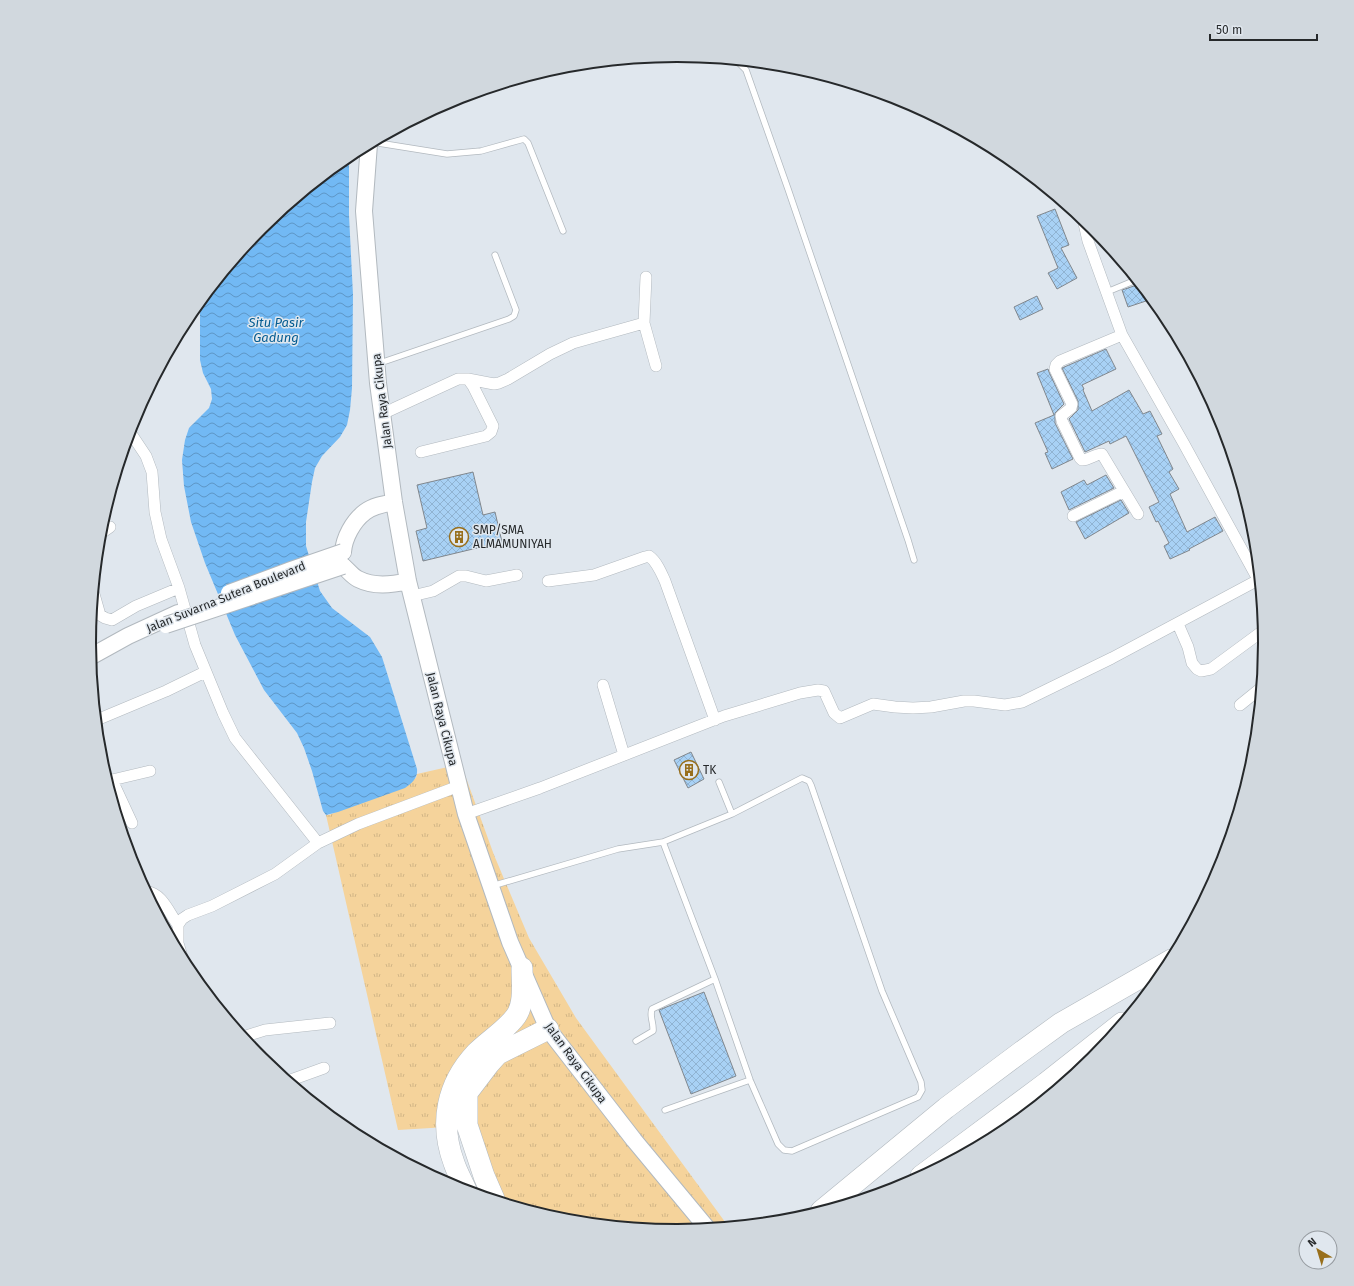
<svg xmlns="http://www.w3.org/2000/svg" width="1354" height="1286" font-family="'Fira Sans',sans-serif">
  <defs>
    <pattern id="grass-tufts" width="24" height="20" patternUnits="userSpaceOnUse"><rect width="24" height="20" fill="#f5d39b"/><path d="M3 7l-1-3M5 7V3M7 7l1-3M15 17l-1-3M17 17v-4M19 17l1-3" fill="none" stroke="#d2b586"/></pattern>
    <pattern id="water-waves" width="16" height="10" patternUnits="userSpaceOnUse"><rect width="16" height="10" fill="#72b9f4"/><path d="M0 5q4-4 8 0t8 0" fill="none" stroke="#5d96c6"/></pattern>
    <pattern id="building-cross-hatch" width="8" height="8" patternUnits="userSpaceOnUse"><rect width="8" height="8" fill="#a8d1f5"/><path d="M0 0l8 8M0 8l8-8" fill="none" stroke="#90b3d2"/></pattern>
  </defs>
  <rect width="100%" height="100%" fill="#e0e7ee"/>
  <!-- grass -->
  <path fill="url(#grass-tufts)" d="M 461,764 L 494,855 L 529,938 L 576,1018 L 728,1226 L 677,1231 L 562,1220 L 504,1202 L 464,1126 L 398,1130 L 326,815 L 329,815 L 416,778 L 417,774 Z"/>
  <!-- water -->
  <path fill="url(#water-waves)" d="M 349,155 L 349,215 L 353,295 L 352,388 L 350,410 L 347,425 L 340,437 L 322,456 L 315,468 L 312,482 L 306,522 L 306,546 L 320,591 L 332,608 L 370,637 L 382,657 L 417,769 C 418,778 412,783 405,788 L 338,812 L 326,815 L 323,811 L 312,771 L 304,748 L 297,733 L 264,690 L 235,635 L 205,563 L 191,522 L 184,486 L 182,460 L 185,440 L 189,428 L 209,408 L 212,399 L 211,389 L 203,373 L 200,360 L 200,302 L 261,227 Z"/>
  <!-- building -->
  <path fill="url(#building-cross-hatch)" stroke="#81878d" d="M 1055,209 L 1069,245 L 1061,248 L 1077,278 L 1057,289 L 1048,273 L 1058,268 L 1037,216 Z
    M 1140,284 L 1146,301 L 1128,307 L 1122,290 Z
    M 1037,296 L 1043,309 L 1020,320 L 1014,307 Z
    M 1106,349 L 1116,369 L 1082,385 L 1084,389 L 1083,390 L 1092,411 L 1129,390 L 1143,414 L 1150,411 L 1162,434 L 1157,436 L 1173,469 L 1169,472 L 1179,489 L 1170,494 L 1187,532 L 1215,517 L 1223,531 L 1189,549 L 1190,550 L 1170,559 L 1164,546 L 1169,543 L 1158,521 L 1156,522 L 1149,507 L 1159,502 L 1126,436 L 1110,444 L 1109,441 L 1085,452 L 1069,419 L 1078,410 L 1078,401 L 1062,368 Z
    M 1048,369 L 1049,372 L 1064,404 L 1055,413 L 1055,423 L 1073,459 L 1052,469 L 1045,453 L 1048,452 L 1035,423 L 1054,415 L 1037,373 Z
    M 473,472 L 483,515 L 495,512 L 502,542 L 423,561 L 416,531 L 427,528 L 417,485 Z
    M 1106,475 L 1114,488 L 1069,510 L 1061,492 L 1084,480 L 1087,485 Z
    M 1121,500 L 1129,513 L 1085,539 L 1076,522 Z
    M 691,752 L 704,779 L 688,788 L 674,760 Z
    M 704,992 L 736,1076 L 691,1094 L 659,1010 Z"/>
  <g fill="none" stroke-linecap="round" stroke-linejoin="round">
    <!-- lane casing -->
    <g stroke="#b2b9bf" stroke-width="7">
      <path id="lane" d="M 737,61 L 746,70 L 788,189 L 908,540 L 914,560
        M 372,142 L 447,154 L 481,151 L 524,139 L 528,143 L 563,231
        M 1107,292 L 1136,280
        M 377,364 L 509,319 L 514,316 L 516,310 L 495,255
        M 719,782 L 732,814
        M 492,886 L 618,849 L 663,842 L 715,979 L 750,1080 L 778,1144 L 784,1150 L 792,1151 L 918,1097 L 922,1090 L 921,1082 L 882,991 L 811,785 L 809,781 L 802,778 L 732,814 L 663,842
        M 636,1041 L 653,1031 C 654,1023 649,1016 652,1009 L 715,979
        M 665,1110 L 750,1080"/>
    </g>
    <!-- street casing -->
    <g stroke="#b2b9bf" stroke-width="12">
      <path id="street" d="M 1083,219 L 1088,241 L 1122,335 L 1184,444 L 1259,581
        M 644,323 L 656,366
        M 1122,335 L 1060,361 L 1056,365 L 1055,369 L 1072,404 L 1071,408 L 1061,416 L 1062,421 L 1080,458 L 1082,460 C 1089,460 1095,454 1102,454 L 1138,514
        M 468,379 L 494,384 L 499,383 L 508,379 L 550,354 L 573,343 L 644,323 L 646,277
        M 382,414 L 458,379 L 468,379 L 473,386 L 493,426 L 491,432 L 486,436 L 421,452
        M 130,432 L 146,456 L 152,472 L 155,512 L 161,539 L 179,588 L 195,645 L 223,713 L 235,738 L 318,843
        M 1073,516 L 1124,491
        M 100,534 L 110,527
        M 548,581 L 594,575 L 645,557 L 649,556 C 657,562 661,572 665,581 L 715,720
        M 94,594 L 100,615 L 105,618 L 112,620 L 136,606 L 179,588
        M 412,596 L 433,591 L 459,576 L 466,576 L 486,581 L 517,575
        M 1178,624 L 1188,647 L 1192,663 L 1197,669 L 1201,671 L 1211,669 L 1264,630
        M 603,685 L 624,755
        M 1240,705 L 1261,688
        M 99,719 L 166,691 L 205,672
        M 107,779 L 112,780 L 150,771
        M 112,780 L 132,823
        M 466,814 L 540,788 L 724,716 L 800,693 L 818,690 L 824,691 L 834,713 L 840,718 L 873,704 L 895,707 L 913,708 L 931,707 L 964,701 L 974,701 L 1005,705 L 1022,702 L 1112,658 L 1258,580
        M 147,892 C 161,892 170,914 178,925
        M 183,960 L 178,943 L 178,925 L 182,919 L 188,915 L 212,906 L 275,874 L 318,843 L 358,824 L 459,786
        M 243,1037 L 265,1030 L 330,1023
        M 288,1081 L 324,1068"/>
    </g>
    <!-- secondary casing -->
    <g stroke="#b2b9bf" stroke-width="18">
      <path id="secondary" d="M 369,144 L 364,211 L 378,383 L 394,502 L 408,581 L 466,814 L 510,942 L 548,1029 L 634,1140 L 707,1228
        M 343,552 C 344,538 353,521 365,512 C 373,506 384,504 394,502
        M 343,566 C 348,570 352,576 358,579 C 374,587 391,585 408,581
        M 90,657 L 128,636 L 178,613"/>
    </g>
    <!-- highway casing -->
    <g stroke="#b2b9bf" stroke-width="22">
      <path id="highway" d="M 921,1176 L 1046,1083 L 1122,1023
        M 466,1190 C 462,1181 457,1172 454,1163 C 439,1123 447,1084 476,1053 C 488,1041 507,1029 516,1016 C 525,1003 522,983 522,968
        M 494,1199 L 484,1176 L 467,1125 L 467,1093 L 489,1064 L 498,1054 L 548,1029
        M 821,1211 L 946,1108 L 1021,1052 L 1061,1023 L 1171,960"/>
    </g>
    <!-- lane -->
    <use href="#lane" stroke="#fff" stroke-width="5.5"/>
    <!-- street -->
    <use href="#street" stroke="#fff" stroke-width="11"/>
    <!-- secondary -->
    <use href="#secondary" stroke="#fff" stroke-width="16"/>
    <!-- highway -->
    <use href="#highway" stroke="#fff" stroke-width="21"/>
    <!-- secondary-bridge casing -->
    <g stroke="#b2b9bf" stroke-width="18" stroke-linecap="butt">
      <path id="secondary-bridge" d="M 229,593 L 291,570 L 343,552
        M 166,625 L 343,566"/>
    </g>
    <!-- secondary-bridge -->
    <use href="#secondary-bridge" stroke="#fff" stroke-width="16"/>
  </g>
  <!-- icons -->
  <defs>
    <g id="building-ring" transform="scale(1)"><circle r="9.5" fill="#e0e7ee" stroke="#986f1b" stroke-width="1.5"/><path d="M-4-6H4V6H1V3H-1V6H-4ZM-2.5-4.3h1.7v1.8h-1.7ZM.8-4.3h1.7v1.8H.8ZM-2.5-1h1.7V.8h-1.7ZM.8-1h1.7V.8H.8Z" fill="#986f1b"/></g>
  </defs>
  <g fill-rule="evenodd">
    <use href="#building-ring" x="459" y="537"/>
    <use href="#building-ring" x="689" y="770"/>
  </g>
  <g text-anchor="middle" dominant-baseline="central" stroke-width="3" stroke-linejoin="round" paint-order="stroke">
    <!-- street labels -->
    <g font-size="12" fill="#26292b" stroke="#e0e7ee">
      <text transform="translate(382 401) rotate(-97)">Jalan Raya Cikupa</text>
      <text transform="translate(226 597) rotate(-22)">Jalan Suvarna Sutera Boulevard</text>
      <text transform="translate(442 719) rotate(76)">Jalan Raya Cikupa</text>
      <text transform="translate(576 1063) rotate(54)">Jalan Raya Cikupa</text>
    </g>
    <!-- poi labels -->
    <g font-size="12" fill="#26292b" stroke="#e0e7ee" text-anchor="start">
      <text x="473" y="530">SMP/SMA<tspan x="473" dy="14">ALMAMUNIYAH</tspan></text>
      <text x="703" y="770">TK</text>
    </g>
    <!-- water labels -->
    <g font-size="13" font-style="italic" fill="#035b91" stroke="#e0e7ee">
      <text x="276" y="322">Situ Pasir<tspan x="276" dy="15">Gadung</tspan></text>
    </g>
  </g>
  <!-- crop -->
  <path d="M0 0H1354V1286H0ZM96 643a581 581 0 1 1 1162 0a581 581 0 1 1-1162 0Z" fill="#d1d8de" fill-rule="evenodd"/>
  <path fill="none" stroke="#26292b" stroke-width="2" d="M96 643a581 581 0 1 1 1162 0a581 581 0 1 1-1162 0Z"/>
  <!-- north arrow -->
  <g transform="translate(1318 1250) rotate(322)"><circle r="19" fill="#e0e7ee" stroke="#969ba0"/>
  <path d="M0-3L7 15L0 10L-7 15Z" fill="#986f1b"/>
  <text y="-6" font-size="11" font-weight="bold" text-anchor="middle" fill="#26292b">N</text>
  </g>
  <!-- scale -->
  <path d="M1210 34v6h107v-6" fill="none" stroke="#26292b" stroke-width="2"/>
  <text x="1216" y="34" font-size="12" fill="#26292b" stroke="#e0e7ee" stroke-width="3" paint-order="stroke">50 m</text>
</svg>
